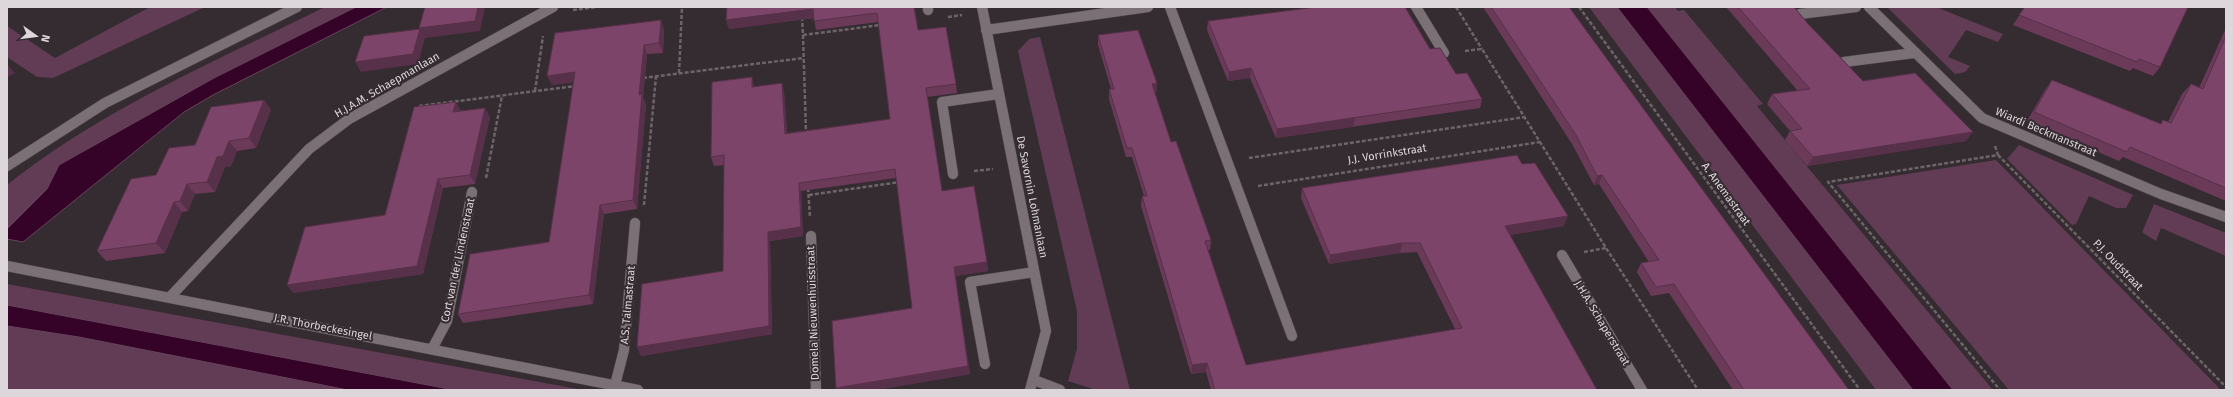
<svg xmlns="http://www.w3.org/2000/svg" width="2233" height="397" font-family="'Fira Sans',sans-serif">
  <rect width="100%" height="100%" fill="#352c31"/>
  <!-- green -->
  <path fill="#623c54" d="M 150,7 L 205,7 L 53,78 L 37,77 L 7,57 L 7,26 L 55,58 Z
    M 325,7 L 356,7 L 214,78 L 59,165 L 47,189 L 7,229 L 7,185 C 102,109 216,61 325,7 Z
    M 1589,7 L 1617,7 L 1913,390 L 1876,390 Z
    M 1647,7 L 1675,7 L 1678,11 L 1684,10 L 1763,104 L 1757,106 L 1785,140 L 1993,390 L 1953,390 Z
    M 1887,7 L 1936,7 L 2003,34 L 1998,42 L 1966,30 L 1948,57 L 1970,66 L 1965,72 L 1955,74 Z
    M 1040,37 L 1130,390 L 1096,390 L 1068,381 L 1077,349 L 1077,311 L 1018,51 L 1029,39 Z
    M 2019,145 L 2133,195 L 2126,208 L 2116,208 L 2089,196 L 2076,224 L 2072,225 L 2007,159 Z
    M 1996,160 L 2219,388 L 2218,390 L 2009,390 L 1837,185 Z
    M 2154,204 L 2226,233 L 2226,256 L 2161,228 L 2156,241 L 2143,233 L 2143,230 Z
    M 7,284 L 583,390 L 454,390 L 7,305 Z
    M 7,326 L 79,337 L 348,390 L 7,390 Z"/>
  <!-- water -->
  <path fill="#360328" stroke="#68435e" d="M 356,7 L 387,7 L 213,95 L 184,112 L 23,242 L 7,239 L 7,229 L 47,189 L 59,165 L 214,78 Z
    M 1617,7 L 1647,7 L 1953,390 L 1913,390 Z
    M 7,305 L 454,390 L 348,390 L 79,337 L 7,326 Z"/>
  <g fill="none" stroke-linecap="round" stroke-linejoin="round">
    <!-- minor casing -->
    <g stroke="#524b4f" stroke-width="11">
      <path id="minor" d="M 928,7 L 928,10
        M 982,7 L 1046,331 L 1030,390
        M 1170,7 L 1292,336
        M 1416,7 L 1444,53
        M 1869,7 L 1982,118 L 2161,194 L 2226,217
        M 1800,14 L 1856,7
        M 986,30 L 1148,7
        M 1844,62 L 1914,53
        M 7,166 L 105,103 L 297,7
        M 953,174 L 942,102 L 999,94
        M 811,236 L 816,390
        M 1562,255 L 1642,390
        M 7,266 L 638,390
        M 170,297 L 309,149 L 349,119 L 553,7
        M 432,349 L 447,321 L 472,192
        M 985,364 L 970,282 L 1034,272
        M 1034,380 L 1060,390
        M 615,385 L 624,350 L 635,223"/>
    </g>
    <!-- path -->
    <path stroke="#6c6469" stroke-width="2.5" stroke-dasharray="4 2" stroke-linecap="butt" d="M 1456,7 L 1482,49
      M 1579,7 L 1860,390
      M 573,10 L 596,7
      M 802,17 L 803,35 L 881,25
      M 948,17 L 962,15
      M 803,35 L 806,133
      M 1465,51 L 1482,49 L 1606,248 L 1698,390
      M 679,73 L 682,7
      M 643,78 L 803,58
      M 535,91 L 543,36
      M 419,106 L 576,86
      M 1995,146 L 1998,155 L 1828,182 L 2000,390
      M 1998,155 L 2226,387
      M 1249,158 L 1525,117
      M 974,171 L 993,169
      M 486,178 L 502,96
      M 1258,186 L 1540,142
      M 808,188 L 810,217
      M 809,195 L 900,182
      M 644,205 L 656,76
      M 1584,252 L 1606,248"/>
    <!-- minor -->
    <use href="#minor" stroke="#7a7076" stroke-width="10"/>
  </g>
  <!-- wall -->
  <path fill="#6b3a59" d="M 914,7 L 918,30 L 956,84 L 957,93 L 927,97 L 942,191 L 987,262 L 988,271 L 955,276 L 970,374 L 876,390 L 836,390 L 836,388 L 912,308 L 896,178 L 801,191 L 803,236 L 770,241 L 772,334 L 641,356 L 637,347 L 723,271 L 724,165 L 714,166 L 711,157 L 754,86 L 754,87 L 784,92 L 787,133 L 890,119 L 878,22 L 816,30 L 814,18 L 729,29 L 726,20 Z
    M 1483,7 L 1569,7 L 1849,390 L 1733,390 L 1669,293 L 1651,296 L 1637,272 L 1641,263 L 1649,262 L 1599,184 L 1594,185 L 1572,144 Z
    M 1726,7 L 1794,7 L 1809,25 L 1863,81 L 1966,141 L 1807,166 L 1785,140 L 1790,131 L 1767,104 L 1772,94 L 1798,91 Z
    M 2025,7 L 2160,67 L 2153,76 L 2133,68 L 2130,71 L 2013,25 Z
    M 1208,21 L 1430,49 L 1482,99 L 1480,108 L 1276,138 L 1250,78 L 1228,81 L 1207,30 Z
    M 2226,28 L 2226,201 L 2123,157 L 2119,161 L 2027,121 L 2045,90 L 2052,80 L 2160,124 L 2163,120 L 2168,122 L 2182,94 L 2191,84 L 2199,88 Z
    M 664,29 L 663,53 L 647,54 L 643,98 L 646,104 L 637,209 L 604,214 L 593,304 L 463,323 L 458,314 L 549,242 L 574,82 L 552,85 Z
    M 1098,35 L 1157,83 L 1156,93 L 1155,93 L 1171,142 L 1211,240 L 1210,250 L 1208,250 L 1246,365 L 1455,329 L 1417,252 L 1400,253 L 1329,264 L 1301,198 L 1302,188 L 1522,164 L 1564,226 L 1510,235 L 1597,390 L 1211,390 L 1206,372 L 1191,374 L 1141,206 L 1142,196 L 1144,196 L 1132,157 L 1126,157 L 1109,99 L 1109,89 L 1111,89 L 1098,45 Z
    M 264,100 L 271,110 L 256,148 L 237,151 L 231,166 L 225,167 L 215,192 L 195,194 L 188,211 L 182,212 L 165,253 L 106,261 L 97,251 L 156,175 Z
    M 460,111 L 490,117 L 475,184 L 443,188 L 423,274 L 293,293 L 385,215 L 461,111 Z"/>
  <!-- shaded-wall -->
  <path fill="#573049" d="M 478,7 L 485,7 L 480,31 L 425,38 L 418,64 L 361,72 L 355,62 L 413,54 L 419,28 Z
    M 813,9 L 815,18 L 729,29 L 726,20 Z
    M 661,20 L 664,29 L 663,53 L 659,43 Z
    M 644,45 L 647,54 L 643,98 L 646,104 L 637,209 L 633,200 L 639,95 Z
    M 7,64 L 15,73 L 7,77 Z
    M 1251,68 L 1250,78 L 1228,81 L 1229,72 Z
    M 575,72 L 579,81 L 552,85 L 547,76 Z
    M 752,77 L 754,86 L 754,96 L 752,87 Z
    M 782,83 L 784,92 L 788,142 L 785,134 Z
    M 1157,83 L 1156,93 L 1151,94 L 1152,84 Z
    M 264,100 L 271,110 L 256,148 L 249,138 Z
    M 456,102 L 461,111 L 458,121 L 453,112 Z
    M 485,108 L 490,117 L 475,184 L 470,175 Z
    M 1355,117 L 1353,127 L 1276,138 L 1277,129 Z
    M 1973,132 L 1966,141 L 1807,166 L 1813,157 Z
    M 229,141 L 237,151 L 231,166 L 225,167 L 215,192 L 207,182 L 217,157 Z
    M 1602,175 L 1599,184 L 1594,185 L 1597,176 Z
    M 438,179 L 443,188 L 423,274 L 293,293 L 287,285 Z
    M 799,183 L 801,191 L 803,236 L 770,241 L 772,334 L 641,356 L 637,347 L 768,232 Z
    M 187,184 L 195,194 L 188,211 L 180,201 Z
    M 174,202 L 182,212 L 165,253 L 156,243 Z
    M 600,205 L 604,214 L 593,304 L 589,295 Z
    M 1568,216 L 1564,226 L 1502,236 L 1505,226 Z
    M 1402,243 L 1400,253 L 1329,264 L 1330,255 Z
    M 987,262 L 988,271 L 955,276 L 970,374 L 876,390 L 836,390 L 836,388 L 954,267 Z
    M 1207,363 L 1206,372 L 1191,374 L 1192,365 Z"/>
  <!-- building -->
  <path fill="#7c4468" stroke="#573049" d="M 425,7 L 478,7 L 475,21 L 419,28 Z
    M 727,7 L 914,7 L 918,30 L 946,27 L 956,84 L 926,88 L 942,191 L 974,186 L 987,262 L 954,267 L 968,366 L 836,388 L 832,321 L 912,308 L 895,169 L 799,183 L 801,227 L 768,232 L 769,326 L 637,347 L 642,284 L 723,271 L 724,155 L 711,157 L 712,82 L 752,77 L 752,87 L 782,83 L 785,134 L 890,119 L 877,13 L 814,21 L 813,9 L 726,20 Z
    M 1316,7 L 1405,7 L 1430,49 L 1440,48 L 1456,74 L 1467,73 L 1482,99 L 1277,129 L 1251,68 L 1229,72 L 1208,21 Z
    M 1491,7 L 1569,7 L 1849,390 L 1744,390 L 1674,284 L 1656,287 L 1641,263 L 1659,260 L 1602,175 L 1597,176 L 1576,135 Z
    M 1738,7 L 1794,7 L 1809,25 L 1863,81 L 1915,73 L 1973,132 L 1813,157 L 1790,131 L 1802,129 L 1772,94 L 1810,89 Z
    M 2025,7 L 2188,7 L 2160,67 L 2139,59 L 2137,62 L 2019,15 Z
    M 661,20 L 659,43 L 644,45 L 639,95 L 642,94 L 633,200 L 600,205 L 589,295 L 458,314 L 470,254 L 549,242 L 575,72 L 547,76 L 555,33 Z
    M 420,29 L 413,54 L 355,62 L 364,36 Z
    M 1138,30 L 1157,83 L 1152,84 L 1171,142 L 1176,141 L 1211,240 L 1205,241 L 1246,365 L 1462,328 L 1420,243 L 1402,243 L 1330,255 L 1302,188 L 1517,155 L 1522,164 L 1535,163 L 1568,216 L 1505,226 L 1597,390 L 1215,390 L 1207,363 L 1192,365 L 1142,196 L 1147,196 L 1132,148 L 1127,148 L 1109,89 L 1114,89 L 1098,35 Z
    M 2226,36 L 2226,188 L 2130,147 L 2127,152 L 2034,112 L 2052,80 L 2161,124 L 2163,120 L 2171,123 L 2191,84 L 2203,89 Z
    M 264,100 L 249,138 L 229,141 L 223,156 L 217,157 L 207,182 L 187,184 L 180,201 L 174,202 L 156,243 L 97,251 L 131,179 L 156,175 L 169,148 L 195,145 L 211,107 Z
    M 456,102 L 453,112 L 485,108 L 470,175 L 438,179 L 417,266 L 287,285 L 305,227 L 385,215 L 414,107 Z"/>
  <g text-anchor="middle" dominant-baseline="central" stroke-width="4" stroke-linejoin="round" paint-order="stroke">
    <!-- street labels -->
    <g font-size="11" fill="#ddd7db" stroke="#352c31">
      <text transform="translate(387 85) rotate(-30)">H.J.A.M. Schaepmanlaan</text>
      <text transform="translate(2046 132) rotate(23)">Wiardi Beckmanstraat</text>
      <text transform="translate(1387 154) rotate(-9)">J.J. Vorrinkstraat</text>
      <text transform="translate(1726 194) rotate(54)">A. Anemastraat</text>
      <text transform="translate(1032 197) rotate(79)">De Savornin Lohmanlaan</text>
      <text transform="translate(458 260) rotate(-78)">Cort van der Lindenstraat</text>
      <text transform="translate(2118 265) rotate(46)">P.J. Oudstraat</text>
      <text transform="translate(628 305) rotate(-85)">A.S. Talmastraat</text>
      <text transform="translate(813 313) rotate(-92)">Domela Nieuwenhuisstraat</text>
      <text transform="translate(1602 323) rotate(59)">J.H.A. Schaperstraat</text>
      <text transform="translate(323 327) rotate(11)">J.R. Thorbeckesingel</text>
    </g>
  </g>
  <!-- border -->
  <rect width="2233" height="397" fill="none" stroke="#ddd7db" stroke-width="16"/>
  <!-- north arrow -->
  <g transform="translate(36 36) rotate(104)" stroke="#352c31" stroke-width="3" paint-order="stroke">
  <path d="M0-3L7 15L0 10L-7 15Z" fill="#ddd7db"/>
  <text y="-6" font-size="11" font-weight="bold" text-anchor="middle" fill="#ddd7db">N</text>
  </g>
</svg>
